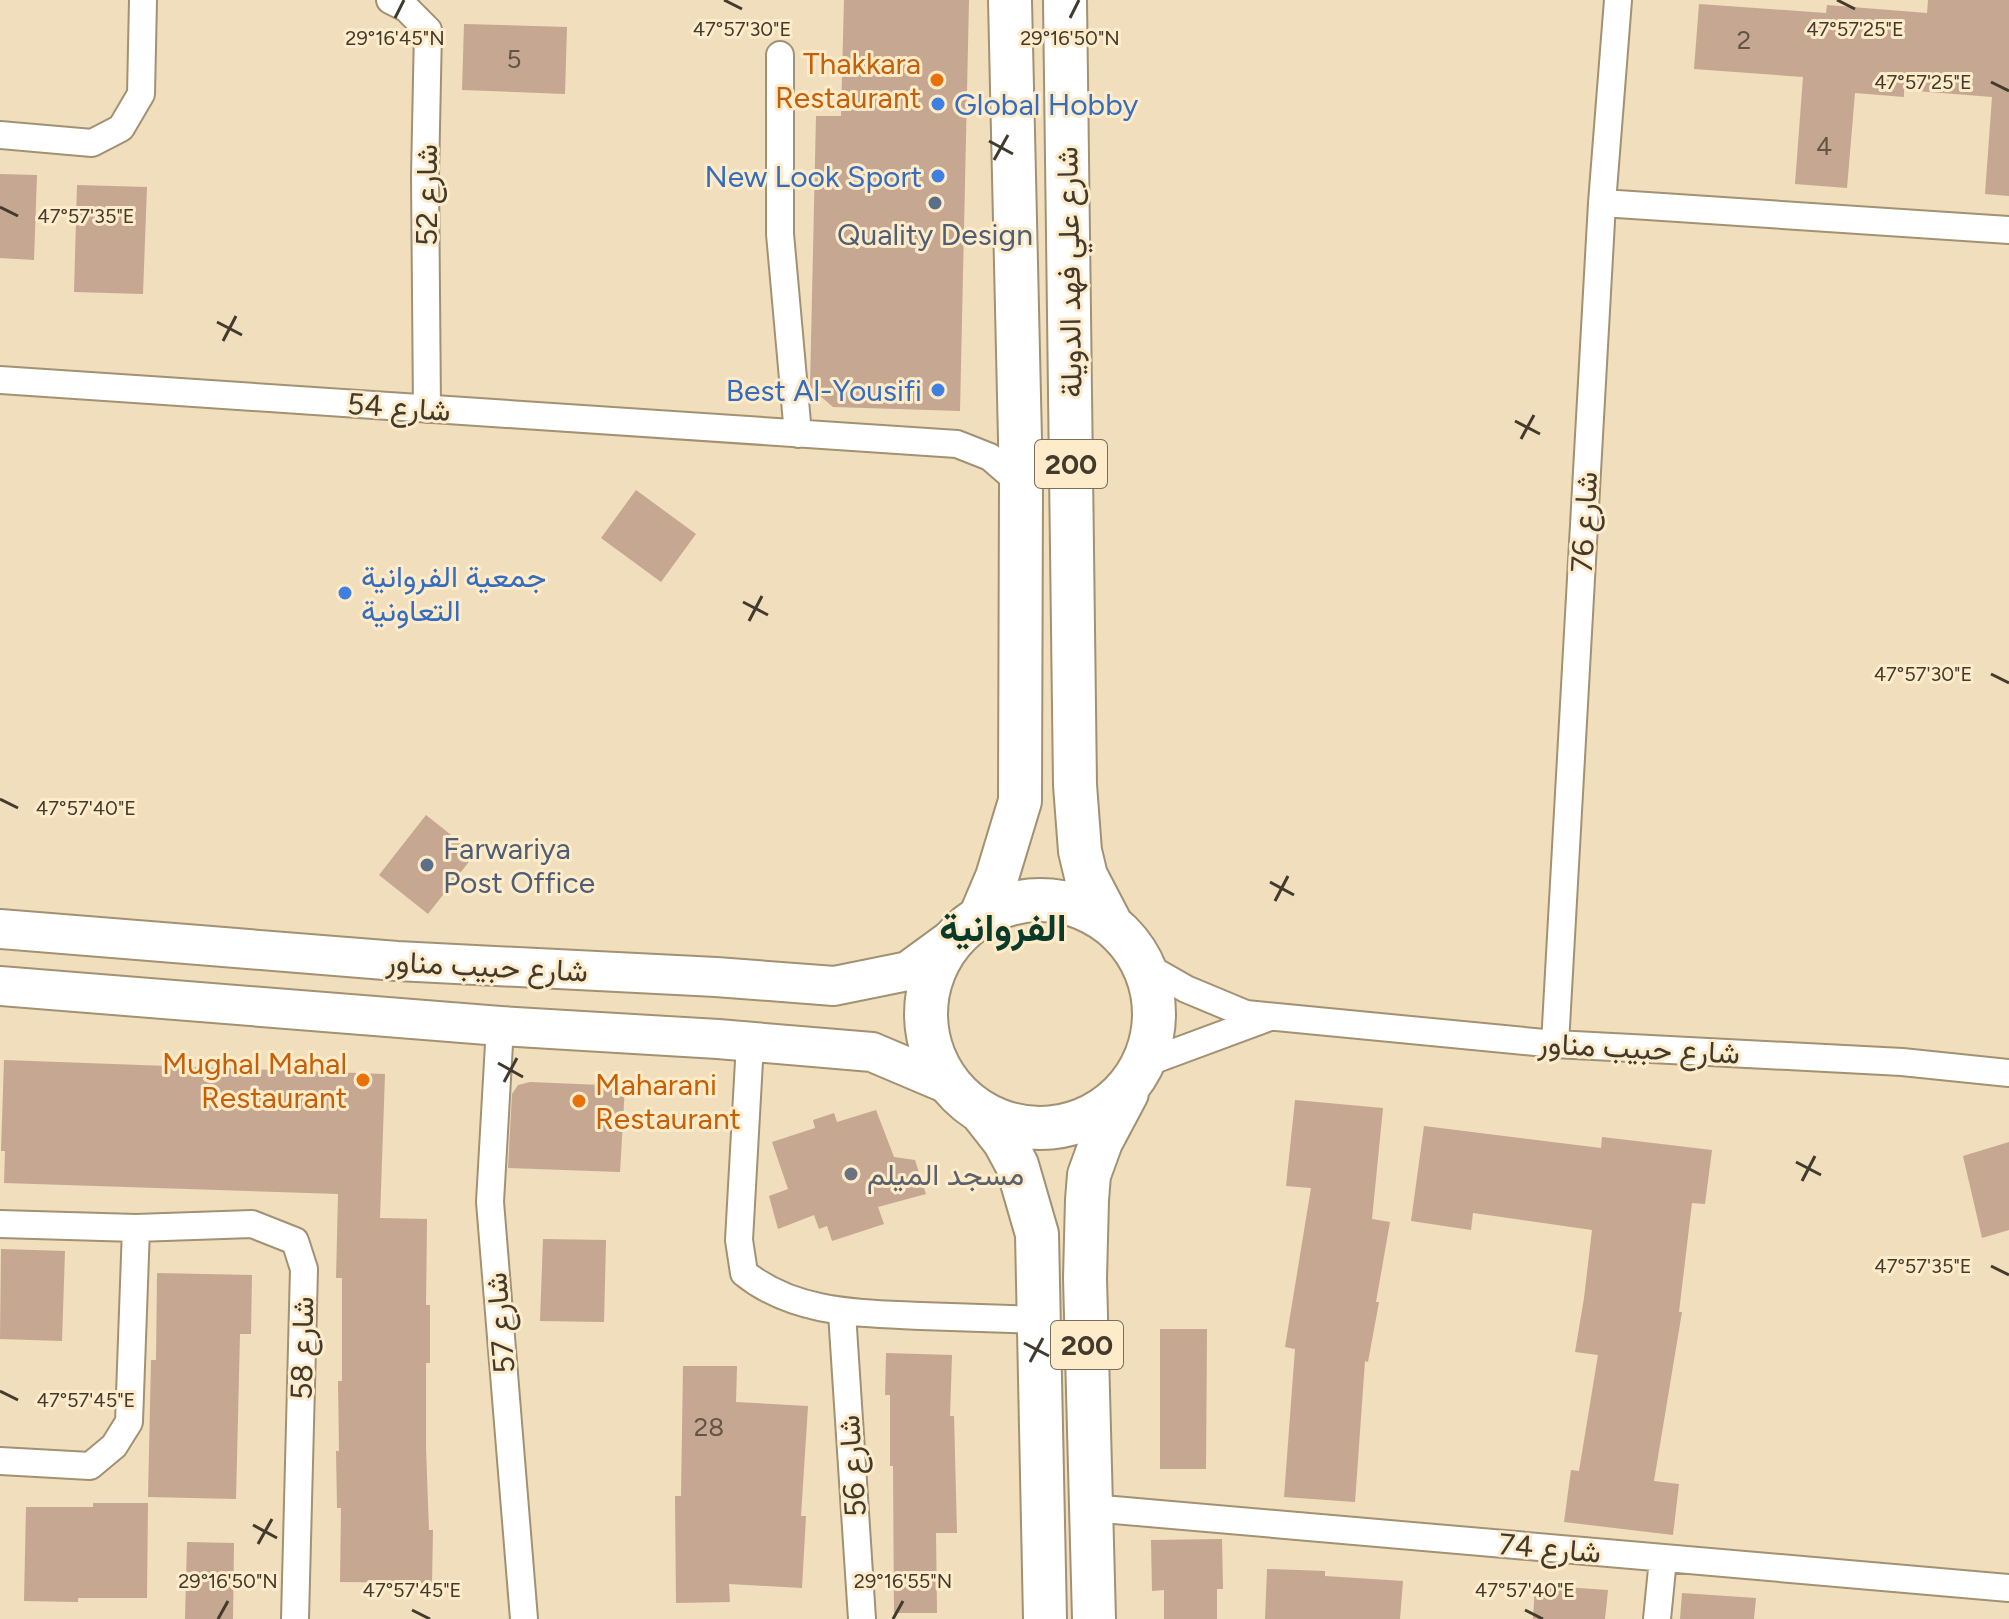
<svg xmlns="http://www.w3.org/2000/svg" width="2009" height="1619" font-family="Figtree,Vazirmatn,sans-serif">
  <rect width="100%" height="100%" fill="#f0debd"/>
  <!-- building -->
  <path fill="#c6a791" d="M 844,0 L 969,0 L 960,411 L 833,407 L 810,387 L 816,116 L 841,116 Z
    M 1928,0 L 2009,0 L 2009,196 L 1985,194 L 1992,97 L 1904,90 L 1904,97 L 1855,93 L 1847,188 L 1795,184 L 1803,77 L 1694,69 L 1699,4 L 1826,13 L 1827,5 L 1927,13 Z
    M 464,24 L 567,27 L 565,94 L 462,90 Z
    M 0,174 L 37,175 L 34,260 L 0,258 Z
    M 77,185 L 147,187 L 143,294 L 74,292 Z
    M 636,490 L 696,534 L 661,582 L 601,538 Z
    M 426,815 L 475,854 L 428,914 L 379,875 Z
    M 4,1060 L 385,1074 L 380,1218 L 427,1219 L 426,1305 L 430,1305 L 430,1363 L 426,1363 L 426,1448 L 429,1530 L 433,1530 L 432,1583 L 340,1582 L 341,1508 L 337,1508 L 336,1451 L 339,1451 L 338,1381 L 342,1381 L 342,1278 L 336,1278 L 338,1194 L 4,1183 L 5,1151 L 1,1151 Z
    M 530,1082 L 625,1086 L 620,1172 L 508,1168 L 512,1094 L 518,1085 Z
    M 1295,1100 L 1383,1108 L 1372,1219 L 1390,1222 L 1376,1302 L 1379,1302 L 1368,1362 L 1365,1361 L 1355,1502 L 1284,1497 L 1295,1349 L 1285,1347 L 1311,1188 L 1286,1186 Z
    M 876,1110 L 894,1157 L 915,1160 L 926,1194 L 878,1207 L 884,1224 L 832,1241 L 827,1226 L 819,1229 L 814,1215 L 778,1229 L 769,1196 L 788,1189 L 772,1142 L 815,1128 L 813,1120 L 834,1113 L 837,1122 Z
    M 1424,1126 L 1601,1148 L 1602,1137 L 1712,1150 L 1705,1204 L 1692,1203 L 1679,1312 L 1682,1312 L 1654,1481 L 1679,1484 L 1673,1535 L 1564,1522 L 1571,1470 L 1579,1471 L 1598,1355 L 1575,1352 L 1584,1298 L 1592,1230 L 1473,1213 L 1471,1230 L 1411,1221 Z
    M 2009,1142 L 2009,1230 L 1982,1238 L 1963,1156 Z
    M 543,1239 L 606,1240 L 604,1322 L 540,1321 Z
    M 1,1249 L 65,1251 L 62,1341 L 0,1339 Z
    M 157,1273 L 252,1275 L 251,1334 L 240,1334 L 236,1499 L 148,1497 L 151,1360 L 156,1360 Z
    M 1160,1329 L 1207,1329 L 1206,1469 L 1160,1469 Z
    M 886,1353 L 952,1355 L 950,1416 L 954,1416 L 957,1533 L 936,1533 L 937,1613 L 894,1613 L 893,1466 L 890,1466 L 890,1395 L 885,1395 Z
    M 683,1366 L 737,1366 L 736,1402 L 808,1406 L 801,1516 L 806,1516 L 802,1588 L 729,1584 L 730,1602 L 676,1603 L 675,1496 L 681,1496 Z
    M 93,1503 L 148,1503 L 147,1598 L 78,1598 L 78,1602 L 24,1601 L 26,1507 L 93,1507 Z
    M 1222,1539 L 1223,1589 L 1217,1589 L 1217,1619 L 1164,1619 L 1164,1590 L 1152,1591 L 1151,1540 Z
    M 187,1542 L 234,1543 L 233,1619 L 185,1619 Z
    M 1267,1569 L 1325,1571 L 1325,1576 L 1403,1581 L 1400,1619 L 1265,1619 Z
    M 1535,1585 L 1608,1590 L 1605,1619 L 1533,1619 Z
    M 1682,1593 L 1756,1598 L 1754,1619 L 1680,1619 Z"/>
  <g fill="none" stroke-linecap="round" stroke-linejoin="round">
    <!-- street casing -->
    <g stroke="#a29172" stroke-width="30">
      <path id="street" d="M 390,0 L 406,8 L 428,30 L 425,176 L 427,409
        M 780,55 L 780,234 L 798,434
        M 0,135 L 92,143 L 121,128 L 141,94 L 143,0
        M 1602,203 L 2009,230
        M 0,380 L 957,444 L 990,457 L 1021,484
        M 1144,965 L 1186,989 L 1246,1014 L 1555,1044 L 1902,1062 L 2009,1073
        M 500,1026 L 490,1202 L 524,1619
        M 750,1043 L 739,1240 L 744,1273 C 795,1314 859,1313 921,1316 C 961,1317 1000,1319 1039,1320
        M 1555,1044 L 1602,203 L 1618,0
        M 1143,1064 L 1267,1018
        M 0,1224 L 136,1228 L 252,1224 L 295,1241 L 304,1269 L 295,1619
        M 842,1313 L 862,1619
        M 0,1461 L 90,1466 L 114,1446 L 129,1422 L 136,1228
        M 1091,1508 L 2009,1588
        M 1657,1619 L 1663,1559"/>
    </g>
    <!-- secondary casing -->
    <g stroke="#a29172" stroke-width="42">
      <path id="secondary" d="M 0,929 L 397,961 L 716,977 L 834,986 L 908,971 L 960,933
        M 0,986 L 500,1026 L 718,1039 L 872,1052 L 950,1085"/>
    </g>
    <!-- primary casing -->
    <g stroke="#a29172" stroke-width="46">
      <path id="primary" d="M 1065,0 L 1075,785 L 1080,851 L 1086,876 L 1110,922
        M926 1014a114 114 0 1 1 228 0a114 114 0 1 1-228 0Z
        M 980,917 L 997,877 L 1020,801 L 1021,484 L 1010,0
        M 982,1113 L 1004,1141 L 1017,1165 L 1037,1234 L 1045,1619
        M 1094,1619 L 1085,1278 L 1087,1200 L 1089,1175 L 1101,1142 L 1127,1093"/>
    </g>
    <!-- street -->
    <use href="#street" stroke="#fff" stroke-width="26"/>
    <!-- secondary -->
    <use href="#secondary" stroke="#fff" stroke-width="38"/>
    <!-- primary -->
    <use href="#primary" stroke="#fff" stroke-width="42"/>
  </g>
  <!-- ticks -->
  <path fill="none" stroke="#413a2d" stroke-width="3" d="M 724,0 L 742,9M 1837,0 L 1855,9M 395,18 L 404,0M 1070,18 L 1079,0M 1991,82 L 2009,91M 989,141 L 1013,154M 994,160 L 1008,135M 0,207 L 18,216M 217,322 L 242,335M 223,341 L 236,316M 1515,421 L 1540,434M 1521,439 L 1534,415M 743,602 L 768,615M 749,621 L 762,596M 1991,674 L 2009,683M 0,799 L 18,808M 1270,882 L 1294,895M 1275,901 L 1288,876M 498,1063 L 523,1077M 504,1082 L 517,1058M 1796,1162 L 1821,1175M 1802,1181 L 1815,1156M 1991,1266 L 2009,1275M 1024,1343 L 1049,1356M 1030,1362 L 1043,1338M 0,1391 L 18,1400M 253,1525 L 277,1538M 258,1544 L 272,1519M 412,1610 L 430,1619M 1525,1610 L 1543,1619M 218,1619 L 228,1601M 893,1619 L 903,1601"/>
  <!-- markers -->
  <g fill="#e8710a" stroke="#fdebca" stroke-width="3">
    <circle cx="937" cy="80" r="8"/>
    <circle cx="363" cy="1080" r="8"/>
    <circle cx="579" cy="1101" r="8"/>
  </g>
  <g fill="#3f7fe0" stroke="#fdebca" stroke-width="3">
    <circle cx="938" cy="104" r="8"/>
    <circle cx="938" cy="176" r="8"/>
    <circle cx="938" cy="390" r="8"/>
    <circle cx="345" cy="593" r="8"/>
  </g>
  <g fill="#5c6f8a" stroke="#fdebca" stroke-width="3">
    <circle cx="935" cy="203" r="8"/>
    <circle cx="427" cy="865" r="8"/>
  </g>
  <circle fill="#6b7280" stroke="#fdebca" stroke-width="3" cx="851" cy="1174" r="8"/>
  <g text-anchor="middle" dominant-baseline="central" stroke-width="6" stroke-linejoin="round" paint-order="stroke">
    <!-- number labels -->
    <g font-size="26" fill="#625546">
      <text x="1744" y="40">2</text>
      <text x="514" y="59">5</text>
      <text x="1824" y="146">4</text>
      <text x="709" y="1427">28</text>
    </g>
    <!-- shield labels -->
    <g fill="#fdebca" stroke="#796f5c" stroke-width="2">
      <rect x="1035" y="440" width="72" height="48" rx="6"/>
      <rect x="1051" y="1321" width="72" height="48" rx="6"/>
    </g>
    <g font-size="28" font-weight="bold" fill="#413a2d">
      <text x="1071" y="464">200</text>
      <text x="1087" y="1345">200</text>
    </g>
    <!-- food labels -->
    <g font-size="30" fill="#c56008" stroke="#fdebca" text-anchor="end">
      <text x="921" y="63">Thakkara<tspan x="921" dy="34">Restaurant</tspan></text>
      <text x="347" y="1063">Mughal Mahal<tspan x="347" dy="34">Restaurant</tspan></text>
      <text x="595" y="1084" text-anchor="start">Maharani<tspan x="595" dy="34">Restaurant</tspan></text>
    </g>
    <!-- shop labels -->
    <g font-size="30" fill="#366cbe" stroke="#fdebca" text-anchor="start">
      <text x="954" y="104">Global Hobby</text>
      <text x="922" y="176" text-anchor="end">New Look Sport</text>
      <text x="922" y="390" text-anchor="end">Best Al-Yousifi</text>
      <text x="361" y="576">جمعية الفروانية<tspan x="361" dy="34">التعاونية</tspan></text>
    </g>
    <!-- street labels -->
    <g font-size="30" fill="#413a2d" stroke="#fdebca">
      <text transform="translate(426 195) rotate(-90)">شارع 52</text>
      <text transform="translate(1069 272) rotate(-91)">شارع علي فهد الدويلة</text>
      <text transform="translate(399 407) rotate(4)">شارع 54</text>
      <text transform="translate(1584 522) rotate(-87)">شارع 76</text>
      <text transform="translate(487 966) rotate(3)">شارع حبيب مناور</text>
      <text transform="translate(1639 1048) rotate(3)">شارع حبيب مناور</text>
      <text transform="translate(500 1323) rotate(-95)">شارع 57</text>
      <text transform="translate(302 1348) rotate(-89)">شارع 58</text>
      <text transform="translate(852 1466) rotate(-94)">شارع 56</text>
      <text transform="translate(1550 1548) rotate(5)">شارع 74</text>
    </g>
    <!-- service labels -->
    <g font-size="30" fill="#4e5e75" stroke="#fdebca">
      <text x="935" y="234">Quality Design</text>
      <text x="443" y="848" text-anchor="start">Farwariya<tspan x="443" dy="34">Post Office</tspan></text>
    </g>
    <!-- worship labels -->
    <g font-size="30" fill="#5b616d" stroke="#fdebca" text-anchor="start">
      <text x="867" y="1174">مسجد الميلم</text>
    </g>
    <!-- district labels -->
    <g font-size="38" font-weight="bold" fill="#0a3a28" stroke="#fdebca">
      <text x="1003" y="928">الفروانية</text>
    </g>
  </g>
  <g font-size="20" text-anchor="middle" fill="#413a2d" stroke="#fdebca" stroke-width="6" stroke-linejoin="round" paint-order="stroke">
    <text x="1855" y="36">47°57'25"E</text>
    <text x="742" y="36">47°57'30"E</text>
    <text x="395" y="45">29°16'45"N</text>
    <text x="1070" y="45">29°16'50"N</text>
    <text x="1923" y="89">47°57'25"E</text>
    <text x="86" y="223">47°57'35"E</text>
    <text x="1923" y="681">47°57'30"E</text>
    <text x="86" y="815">47°57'40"E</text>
    <text x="1923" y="1273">47°57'35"E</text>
    <text x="86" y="1407">47°57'45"E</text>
    <text x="228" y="1588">29°16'50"N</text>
    <text x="903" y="1588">29°16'55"N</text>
    <text x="412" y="1597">47°57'45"E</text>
    <text x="1525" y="1597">47°57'40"E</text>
  </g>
</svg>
